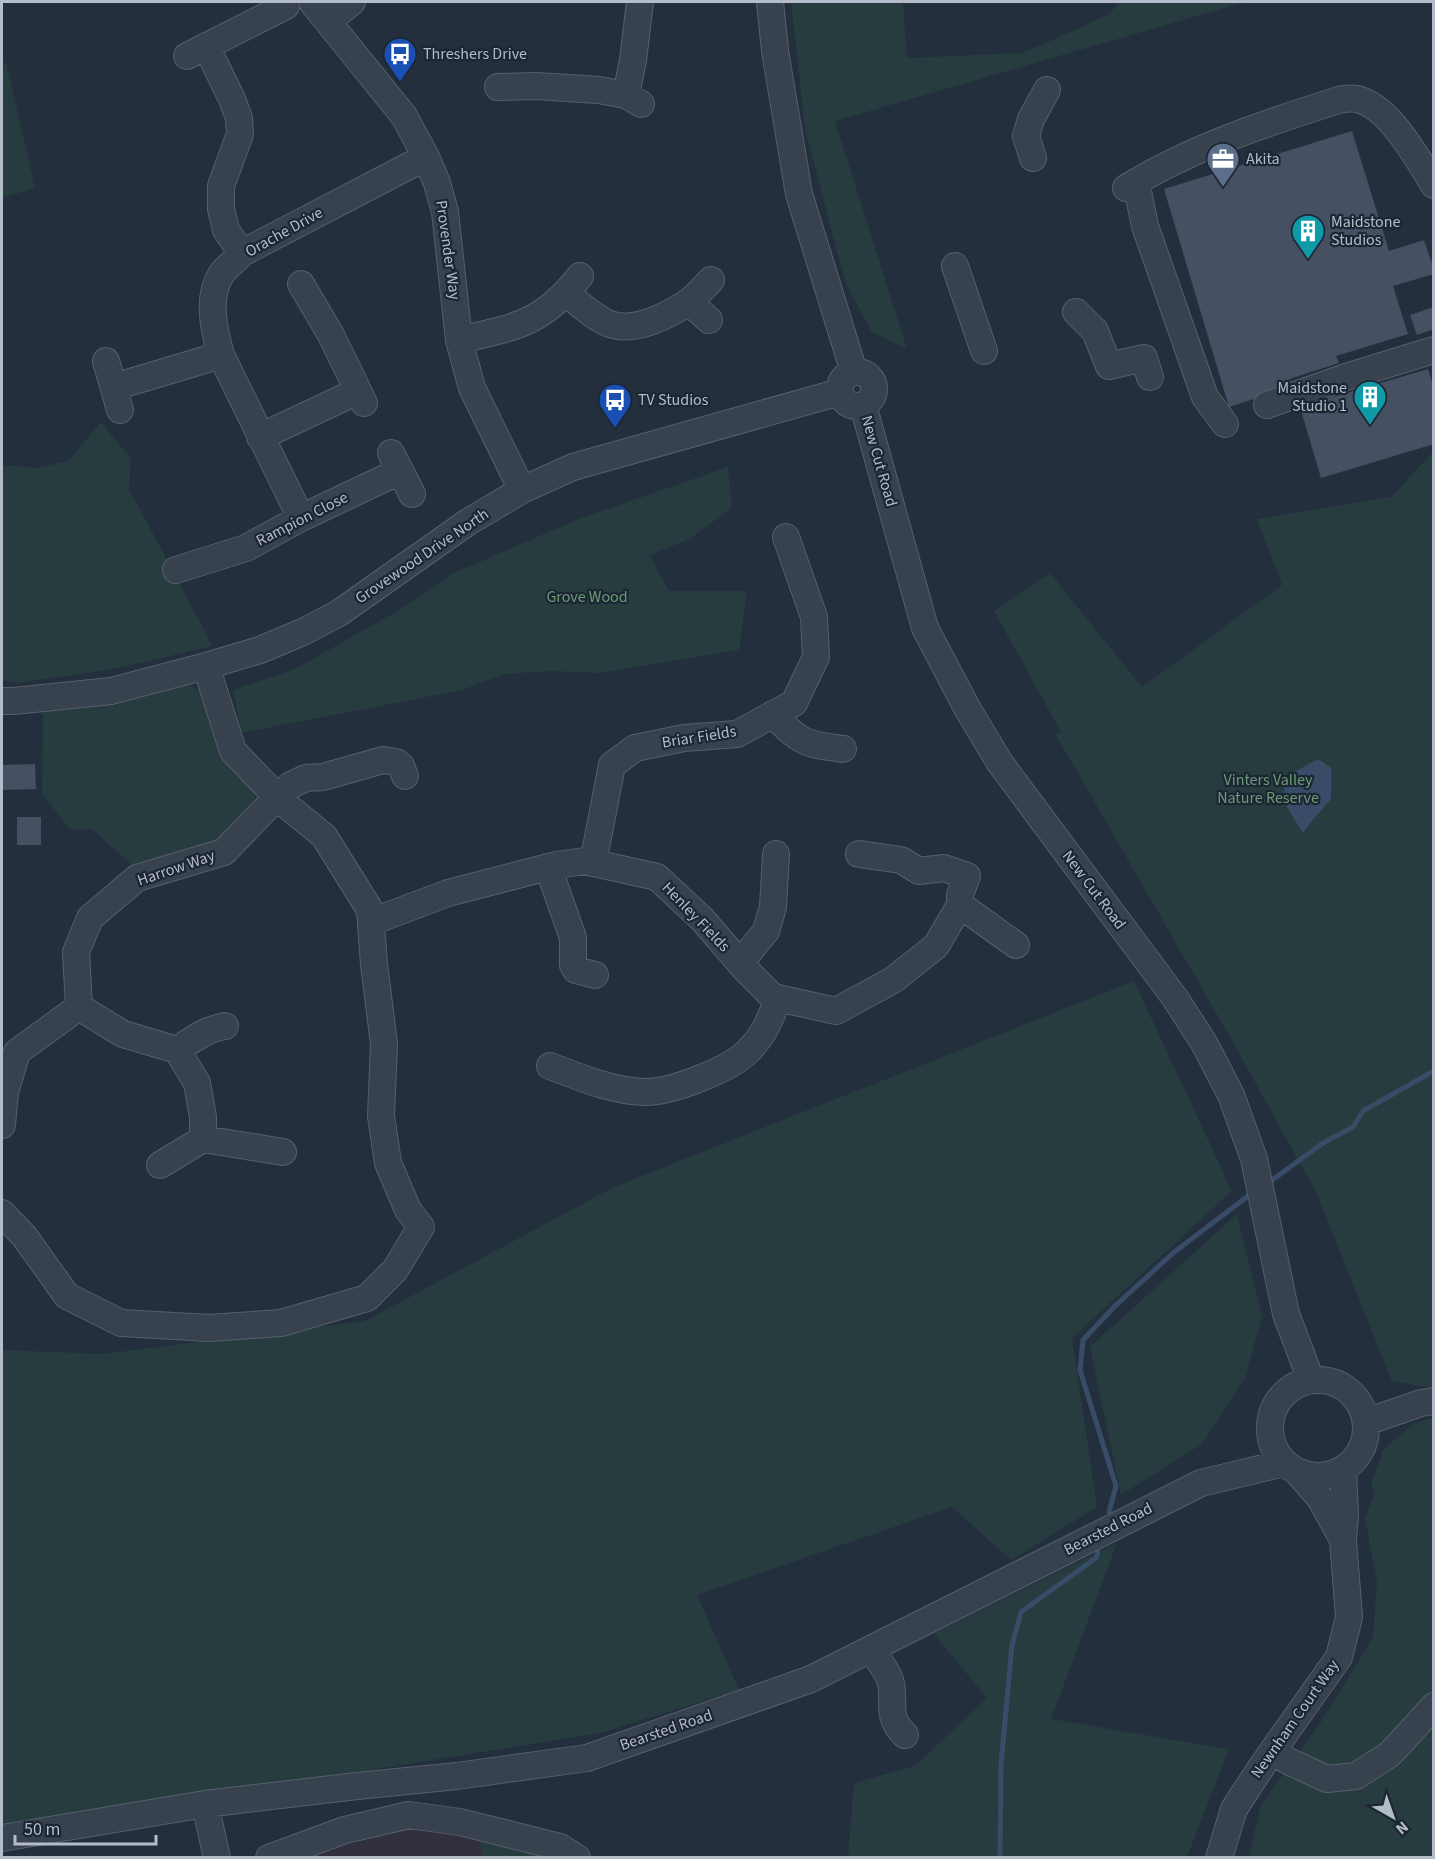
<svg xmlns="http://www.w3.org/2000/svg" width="1435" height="1859" font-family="'Source Sans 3',sans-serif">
  <rect width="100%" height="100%" fill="#242f3e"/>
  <!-- medical -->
  <path fill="#32303f" d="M 410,1826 L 478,1833 L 483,1857 L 307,1858 Z"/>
  <!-- green -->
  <path fill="#263c3f" d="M 791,2 L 903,2 L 907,58 L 1023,53 L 1110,14 L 1118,2 L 1245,2 L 835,121 L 907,349 L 871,331 L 845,281 L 805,129 Z
    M 6,62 L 35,188 L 2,198 L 2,66 Z
    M 101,422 L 131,459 L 129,489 L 213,646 L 114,669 L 17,683 L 2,680 L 2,465 L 37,468 L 68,461 Z
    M 1433,452 L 1433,1388 L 1431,1388 L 1392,1381 L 1317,1194 L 1234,1044 L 1056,735 L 1061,732 L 994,611 L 1050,573 L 1142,687 L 1282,585 L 1257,519 L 1391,497 Z
    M 728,467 L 732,508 L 689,539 L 650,555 L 669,591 L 747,591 L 739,650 L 600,673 L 550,671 L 504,674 L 462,690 L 241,733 L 233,690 L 295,669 L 396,612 L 452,574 L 576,520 Z
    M 189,685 L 200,692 L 220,741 L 255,793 L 254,806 L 216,841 L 132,865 L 93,830 L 70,829 L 42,794 L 43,712 Z
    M 1134,981 L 1232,1191 L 1072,1338 L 1097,1507 L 1011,1560 L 952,1507 L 697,1595 L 739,1690 L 600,1733 L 2,1829 L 2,1350 L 103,1354 L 365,1321 L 614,1187 Z
    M 1237,1214 L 1262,1317 L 1245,1378 L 1202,1444 L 1121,1495 L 1090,1347 Z
    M 1433,1418 L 1433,1857 L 1248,1858 L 1261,1805 L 1321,1722 L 1373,1637 L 1377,1583 L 1365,1518 L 1374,1495 L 1371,1482 L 1384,1449 L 1414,1423 Z
    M 1117,1543 L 1051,1719 L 1229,1749 L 1187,1857 L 848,1857 L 854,1783 L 915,1766 L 987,1698 L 934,1634 Z
    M 478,1833 L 540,1857 L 483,1857 Z"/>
  <!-- water -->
  <path fill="#394c67" d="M 1318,759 L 1331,768 L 1331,799 L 1311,822 L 1303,833 L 1283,801 L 1285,777 Z"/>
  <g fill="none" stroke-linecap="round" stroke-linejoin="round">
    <!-- stream -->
    <path stroke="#394c67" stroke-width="5" d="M 1268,1183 L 1323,1143 L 1353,1127 L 1363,1111 L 1434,1071
      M 1109,1512 L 1116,1486 L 1080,1370 L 1083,1340 L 1115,1306 L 1173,1253 L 1252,1193
      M 1000,1858 L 1001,1765 L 1012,1645 L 1021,1612 L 1096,1558 L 1098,1552"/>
  </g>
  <!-- building -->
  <path fill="#455162" d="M 1352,131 L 1389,251 L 1424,240 L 1434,269 L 1434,274 L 1393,286 L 1408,334 L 1336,356 L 1339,363 L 1289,379 L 1292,387 L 1229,407 L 1164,189 Z
    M 1434,307 L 1434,329 L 1417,335 L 1410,315 Z
    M 1428,369 L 1434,388 L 1434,444 L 1321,478 L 1300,407 Z
    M 35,764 L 36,789 L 3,790 L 2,765 Z
    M 17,817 L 41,817 L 41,845 L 17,845 Z"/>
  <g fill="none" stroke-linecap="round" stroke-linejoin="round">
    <!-- minor casing -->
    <g stroke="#565f6c" stroke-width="28">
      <path id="minor" d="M 312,2 L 404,116 L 426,157 L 437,183 L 445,212 L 459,340 L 472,388 L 522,490
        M 770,2 L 775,51 L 799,194 L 854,372
        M 328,21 L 352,2
        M 206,46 L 232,99 L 239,118 L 240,134 L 221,186 L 221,209 L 226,230 L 242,253
        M 187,56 L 286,6
        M 498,87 L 536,86 L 599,90 L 626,95 L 641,104
        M 626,95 L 633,60 L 640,2
        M 1033,158 L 1026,136 L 1031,119 L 1047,90
        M 1136,182 L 1145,226 L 1205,397 L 1225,424
        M 1126,188 C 1192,147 1269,122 1342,99 C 1347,99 1352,98 1357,99 C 1389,106 1417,158 1434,185
        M 955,266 L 984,351
        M 301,284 L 331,335 L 364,403
        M 566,293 C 578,303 598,321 613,325 C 637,331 667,316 687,303 C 696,297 704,287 711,280
        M 689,302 L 709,320
        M 1076,312 L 1095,331 L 1109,366 L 1144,358 L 1150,377
        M 459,340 C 516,327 542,324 580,276
        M 106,361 L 120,410
        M840 389a17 17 0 1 1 34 0a17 17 0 1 1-34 0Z
        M 114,387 L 221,355
        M 863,405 L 925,628 L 967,708 L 1000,763 L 1175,998 L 1204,1043 L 1231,1095 L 1254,1159 L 1286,1314 L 1311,1380
        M 1267,405 L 1346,377 L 1434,350
        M 260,437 L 358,391
        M 391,453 L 412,494
        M 301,518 L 221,355 C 214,330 206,297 222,273 C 228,266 236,260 242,253 L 426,157
        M 176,570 L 246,548 L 301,518 L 400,471
        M 2,701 L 14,701 L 111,691 L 206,666 L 260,650 L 305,631 L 339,613 L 468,522 L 522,490 L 573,467 L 840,392
        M 773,714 C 800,743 805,744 843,749
        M 593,863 L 612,765 L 635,748 L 684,738 L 737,734 L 794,703 L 816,657 L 814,617 L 786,537
        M 548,867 L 573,938 L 573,965 L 576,970 L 595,975
        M 960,905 L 1016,945
        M 371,922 L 448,893 L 556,865 L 585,861 L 657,877 L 702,919 L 746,970 L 773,997 L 836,1011 L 893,980 L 936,946 L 960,905 L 960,895 L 967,876 L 944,868 L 919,871 L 901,860 L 859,854
        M 740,963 L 766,931 L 773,907 L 776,854
        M 79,1007 L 123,1034 L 177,1050 L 197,1083 L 203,1117 L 203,1139
        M 177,1050 C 192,1040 206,1029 225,1026
        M 550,1066 C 579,1077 612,1091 644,1092 C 670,1093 732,1069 749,1050 C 764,1035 771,1018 778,998
        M 2,1125 L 5,1092 L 17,1052 L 79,1007 L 76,952 L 90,918 L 137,878 L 224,852 L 278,796 L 291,785 L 306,778 L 323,777 L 383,760 L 396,762 L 401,766 L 405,776
        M 160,1165 L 203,1139 L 283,1152
        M 2,1213 L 24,1236 L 67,1296 L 121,1323 L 209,1328 L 281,1323 L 367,1298 L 395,1270 L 421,1227 L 408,1210 L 388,1163 L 381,1116 L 384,1044 L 374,964 L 370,910 L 324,836 L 281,801 L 233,751 L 206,666
        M1270 1428a48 48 0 1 1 96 0a48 48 0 1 1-96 0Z
        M 1366,1422 L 1421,1403 L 1434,1401
        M 1297,1472 L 1320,1498 L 1343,1540
        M 871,1649 C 877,1658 884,1667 889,1677 C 898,1699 883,1714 905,1735
        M 1273,1750 L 1286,1760 L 1327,1779 L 1356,1776 L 1390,1754 L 1434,1706
        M 205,1804 L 217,1858
        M 2,1838 L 205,1804 L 357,1786 L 457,1776 L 587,1758 L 811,1679 L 1201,1483 L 1284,1463
        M 269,1858 L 345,1830 L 409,1815 L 460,1822 L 560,1847 L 577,1858
        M 1219,1858 L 1234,1809 L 1262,1766 L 1339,1657 L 1349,1617 L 1343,1540 L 1345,1515 L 1343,1469"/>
    </g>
    <!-- minor -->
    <use href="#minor" stroke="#38414e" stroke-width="26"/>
  </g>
  <!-- icons -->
  <defs>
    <g id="bus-pin" transform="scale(1.725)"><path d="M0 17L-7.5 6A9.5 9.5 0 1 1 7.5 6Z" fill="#1a4fb4" stroke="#1d2633"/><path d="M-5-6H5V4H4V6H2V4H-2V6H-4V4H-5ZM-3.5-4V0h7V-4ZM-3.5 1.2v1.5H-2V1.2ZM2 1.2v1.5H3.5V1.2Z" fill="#fff"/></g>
    <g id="office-pin" transform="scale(1.725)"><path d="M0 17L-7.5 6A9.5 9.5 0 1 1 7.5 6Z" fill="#5c6f8a" stroke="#1d2633"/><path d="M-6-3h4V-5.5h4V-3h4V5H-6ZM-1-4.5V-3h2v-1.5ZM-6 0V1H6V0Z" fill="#fff"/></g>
    <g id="building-pin" transform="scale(1.725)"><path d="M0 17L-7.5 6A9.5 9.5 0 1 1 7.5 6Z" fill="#0f9aa8" stroke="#1d2633"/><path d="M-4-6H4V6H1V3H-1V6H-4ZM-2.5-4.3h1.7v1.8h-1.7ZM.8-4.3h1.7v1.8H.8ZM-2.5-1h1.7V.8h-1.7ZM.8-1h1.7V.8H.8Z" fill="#fff"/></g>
  </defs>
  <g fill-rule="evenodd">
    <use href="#bus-pin" x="400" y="54"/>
    <use href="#office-pin" x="1223" y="159"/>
    <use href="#building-pin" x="1308" y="231"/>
    <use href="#building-pin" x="1370" y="397"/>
    <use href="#bus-pin" x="615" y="400"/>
  </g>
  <g text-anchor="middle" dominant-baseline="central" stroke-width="4.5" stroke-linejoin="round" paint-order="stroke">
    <!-- poi labels -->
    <g font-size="16" fill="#b4bcc9" stroke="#1d2633" text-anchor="start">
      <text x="423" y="54">Threshers Drive</text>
      <text x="1246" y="159">Akita</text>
      <text x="1331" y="222">Maidstone<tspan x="1331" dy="18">Studios</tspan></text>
      <text x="1347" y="388" text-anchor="end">Maidstone<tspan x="1347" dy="18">Studio 1</tspan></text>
      <text x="638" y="400">TV Studios</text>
    </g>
    <!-- street labels -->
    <g font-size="16" fill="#b4bcc9" stroke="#1d2633">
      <text transform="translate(284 232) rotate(-29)">Orache Drive</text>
      <text transform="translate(448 250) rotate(82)">Provender Way</text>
      <text transform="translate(879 461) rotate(74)">New Cut Road</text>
      <text transform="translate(302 519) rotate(-27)">Rampion Close</text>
      <text transform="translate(422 556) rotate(-34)">Grovewood Drive North</text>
      <text transform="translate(699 737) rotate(-9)">Briar Fields</text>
      <text transform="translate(176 868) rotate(-19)">Harrow Way</text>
      <text transform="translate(1094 890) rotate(53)">New Cut Road</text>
      <text transform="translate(696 917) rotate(46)">Henley Fields</text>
      <text transform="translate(1108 1529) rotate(-27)">Bearsted Road</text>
      <text transform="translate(1295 1719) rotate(-55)">Newnham Court Way</text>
      <text transform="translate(666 1730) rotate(-19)">Bearsted Road</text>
    </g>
    <!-- park labels -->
    <g font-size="16" fill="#6b9a76" stroke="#1d2633">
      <text x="587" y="597">Grove Wood</text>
      <text x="1268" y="780">Vinters Valley<tspan x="1268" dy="18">Nature Reserve</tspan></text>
    </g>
  </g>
  <!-- border -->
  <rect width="1435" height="1859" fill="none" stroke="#b4bcc9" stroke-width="6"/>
  <!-- north arrow -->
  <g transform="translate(1393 1817) rotate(140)" stroke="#1d2633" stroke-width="4.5" paint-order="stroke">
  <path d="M0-4.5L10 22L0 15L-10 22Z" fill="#b4bcc9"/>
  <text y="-9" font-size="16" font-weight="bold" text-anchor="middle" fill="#b4bcc9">N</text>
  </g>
  <!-- scale -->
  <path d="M15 1835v9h141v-9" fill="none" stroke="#b4bcc9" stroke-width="3"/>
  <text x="24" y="1835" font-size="18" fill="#b4bcc9" stroke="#1d2633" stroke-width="4.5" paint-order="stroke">50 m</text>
</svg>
